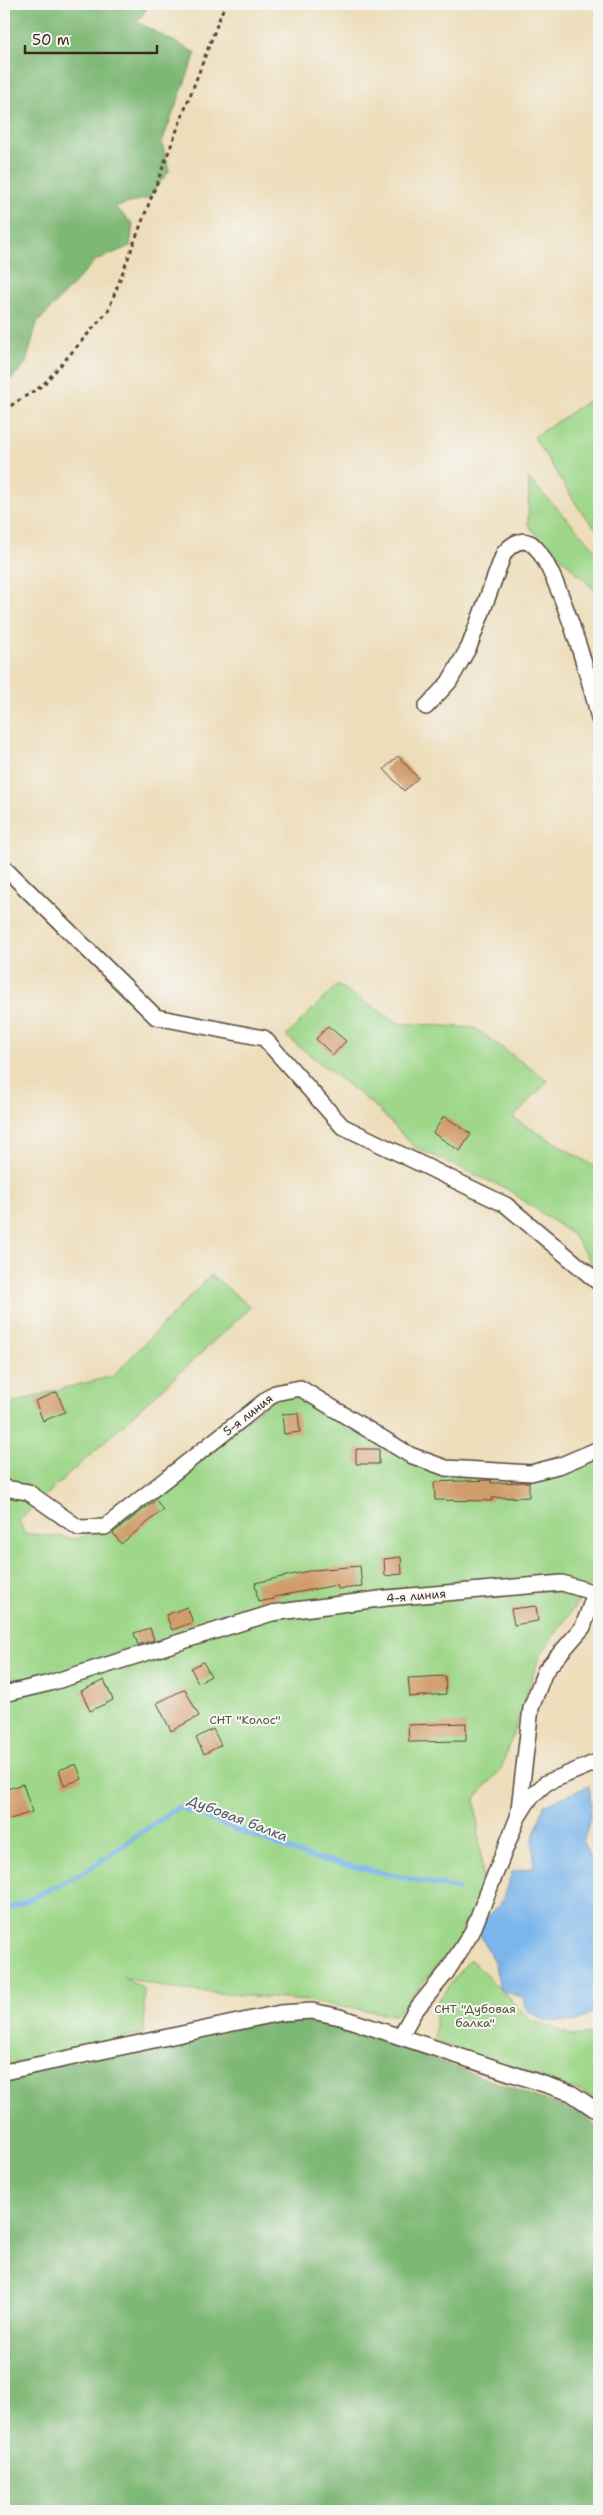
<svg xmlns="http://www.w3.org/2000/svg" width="603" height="2515" font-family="'Shantell Sans',sans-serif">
  <rect width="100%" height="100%" fill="#f6f6f2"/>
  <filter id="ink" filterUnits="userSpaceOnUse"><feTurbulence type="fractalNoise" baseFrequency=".02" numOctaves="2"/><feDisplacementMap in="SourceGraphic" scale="10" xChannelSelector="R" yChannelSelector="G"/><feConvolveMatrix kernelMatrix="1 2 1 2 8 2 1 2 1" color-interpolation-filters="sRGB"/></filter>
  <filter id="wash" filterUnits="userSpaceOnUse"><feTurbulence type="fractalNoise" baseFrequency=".0096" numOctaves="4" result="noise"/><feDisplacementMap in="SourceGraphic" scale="20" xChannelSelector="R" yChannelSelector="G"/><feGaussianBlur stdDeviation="1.12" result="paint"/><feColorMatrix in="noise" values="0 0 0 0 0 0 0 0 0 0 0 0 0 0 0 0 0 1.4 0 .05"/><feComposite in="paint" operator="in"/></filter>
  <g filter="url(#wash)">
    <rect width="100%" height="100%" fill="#edddba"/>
    <!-- green -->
    <path fill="#9ed789" stroke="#6c8054" d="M 599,394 L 599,532 L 580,510 L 534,437 Z
      M 529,479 L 599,553 L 599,594 L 528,526 Z
      M 337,985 L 399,1023 L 475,1028 L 548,1081 L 513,1118 L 599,1169 L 599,1275 L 573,1235 L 507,1189 L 414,1147 L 377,1108 L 286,1036 Z
      M 211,1275 L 251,1307 L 19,1520 L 24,1533 L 79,1539 L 140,1502 L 275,1398 L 301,1395 L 384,1447 L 441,1475 L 548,1478 L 599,1457 L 599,1572 L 539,1657 L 501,1769 L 475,1798 L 483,1880 L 472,1926 L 395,2015 L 306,2001 L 173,1989 L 122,1977 L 144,1989 L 144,2033 L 4,2066 L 4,1406 L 53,1391 L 113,1376 Z
      M 470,1959 L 531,2020 L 573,2036 L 599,2033 L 599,2103 L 585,2093 L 434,2041 L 436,2003 Z"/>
    <!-- forest -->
    <path fill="#7eb875" stroke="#5c714a" d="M 4,4 L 150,4 L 137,22 L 196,53 L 162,142 L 169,171 L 148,198 L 115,207 L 133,224 L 130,246 L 95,261 L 37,323 L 26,363 L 4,387 Z
      M 308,2013 L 587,2116 L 599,2132 L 599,2511 L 4,2511 L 4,2076 Z"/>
    <!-- water -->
    <path fill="#7ab5eb" stroke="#5a7084" d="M 589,1786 C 593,1806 590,1823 583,1842 L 599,1877 L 599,2008 L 577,2022 L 543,2020 L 527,2010 L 524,1998 L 500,1990 L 495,1964 L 477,1928 L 501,1903 L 512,1872 L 534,1867 L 533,1839 L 544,1805 Z"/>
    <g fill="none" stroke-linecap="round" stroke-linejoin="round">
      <!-- stream -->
      <path stroke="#7ab5eb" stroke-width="5" d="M 4,1906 L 10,1909 L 85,1872 L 178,1807 L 306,1856 L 458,1889"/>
    </g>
    <g id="blocks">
      <!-- building -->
      <path fill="#d19c6c" d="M 398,756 L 418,778 L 404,791 L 384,769 Z
        M 328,1026 L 346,1041 L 333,1055 L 316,1039 Z
        M 444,1116 L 471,1134 L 460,1151 L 433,1133 Z
        M 57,1392 L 65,1412 L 43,1421 L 35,1401 Z
        M 298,1413 L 300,1432 L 284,1434 L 282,1414 Z
        M 356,1449 L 379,1449 L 379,1464 L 356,1464 Z
        M 491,1480 L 491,1483 L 529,1482 L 529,1497 L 492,1498 L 492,1501 L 435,1500 L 434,1482 Z
        M 156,1500 L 163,1510 L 121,1544 L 113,1533 Z
        M 401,1557 L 402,1574 L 385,1576 L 384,1559 Z
        M 360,1566 L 362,1587 L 338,1589 L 337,1585 L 274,1597 L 274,1599 L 258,1602 L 255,1583 L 313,1570 Z
        M 536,1606 L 538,1621 L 514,1625 L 511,1609 Z
        M 187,1607 L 193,1622 L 172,1630 L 166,1615 Z
        M 150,1628 L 154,1640 L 138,1645 L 134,1633 Z
        M 203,1662 L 211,1676 L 198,1683 L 191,1668 Z
        M 445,1676 L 446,1694 L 410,1697 L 408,1678 Z
        M 104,1680 L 113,1700 L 90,1711 L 81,1691 Z
        M 185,1689 L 199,1716 L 171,1731 L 157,1703 Z
        M 466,1723 L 466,1741 L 409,1742 L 408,1725 Z
        M 213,1729 L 221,1745 L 204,1754 L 196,1738 Z
        M 76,1764 L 82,1779 L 64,1785 L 59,1770 Z
        M 23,1784 L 32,1812 L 4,1821 L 4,1790 Z"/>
    </g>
  </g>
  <g filter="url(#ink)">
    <use href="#blocks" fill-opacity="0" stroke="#564535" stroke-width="1"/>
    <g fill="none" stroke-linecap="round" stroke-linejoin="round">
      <!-- minor casing -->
      <g stroke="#564535" stroke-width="18">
        <path id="minor" d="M 426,707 L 449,682 L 469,647 L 504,553 C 511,545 519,538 530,543 C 554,554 593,689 599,719
          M 4,867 L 156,1017 L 264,1038 L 342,1126 L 506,1205 L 599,1283
          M 4,1488 L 28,1492 L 79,1528 L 105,1527 L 275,1393 L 300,1388 L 410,1455 L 446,1468 L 531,1473 L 561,1465 L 599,1449
          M 4,1694 L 50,1683 L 272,1613 L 387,1598 L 562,1583 L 595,1593 L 583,1627 L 545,1671 L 531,1708 L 518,1817
          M 400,2037 L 414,2012 L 446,1973 L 472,1932 L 518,1817 L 530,1798 L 546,1783 L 599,1761
          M 4,2072 L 280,2013 L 312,2011 L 340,2017 L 571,2093 L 599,2112"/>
      </g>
      <!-- path -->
      <path stroke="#564535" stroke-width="3" stroke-dasharray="4 4" stroke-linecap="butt" d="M 4,410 L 43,385 L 108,311 L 225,4"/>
      <!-- minor -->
      <use href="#minor" stroke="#fff" stroke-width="15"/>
    </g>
  </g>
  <g text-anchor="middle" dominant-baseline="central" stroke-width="4" stroke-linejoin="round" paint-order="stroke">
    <!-- street labels -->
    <g font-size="12" fill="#3b2a1e" stroke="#f6f6f2">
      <text transform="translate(248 1415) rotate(-38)">5-я линия</text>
      <text transform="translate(416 1596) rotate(-5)">4-я линия</text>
    </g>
    <!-- park labels -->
    <g font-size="12" fill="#545539" stroke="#f6f6f2">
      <text x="245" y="1720">СНТ "Колос"</text>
      <text x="475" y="2009">СНТ "Дубовая<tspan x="475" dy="14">балка"</tspan></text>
    </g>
    <!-- water labels -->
    <g font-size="14" font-style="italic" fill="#4e545c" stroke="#f6f6f2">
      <text transform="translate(238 1818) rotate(21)">Дубовая балка</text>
    </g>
  </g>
  <!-- margin -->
  <rect width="603" height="2515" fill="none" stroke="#f6f6f2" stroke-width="20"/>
  <!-- scale -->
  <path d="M25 45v8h132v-8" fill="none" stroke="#3b2a1e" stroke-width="2.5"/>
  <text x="32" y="45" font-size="15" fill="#3b2a1e" stroke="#f6f6f2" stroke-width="4" paint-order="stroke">50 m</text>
</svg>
